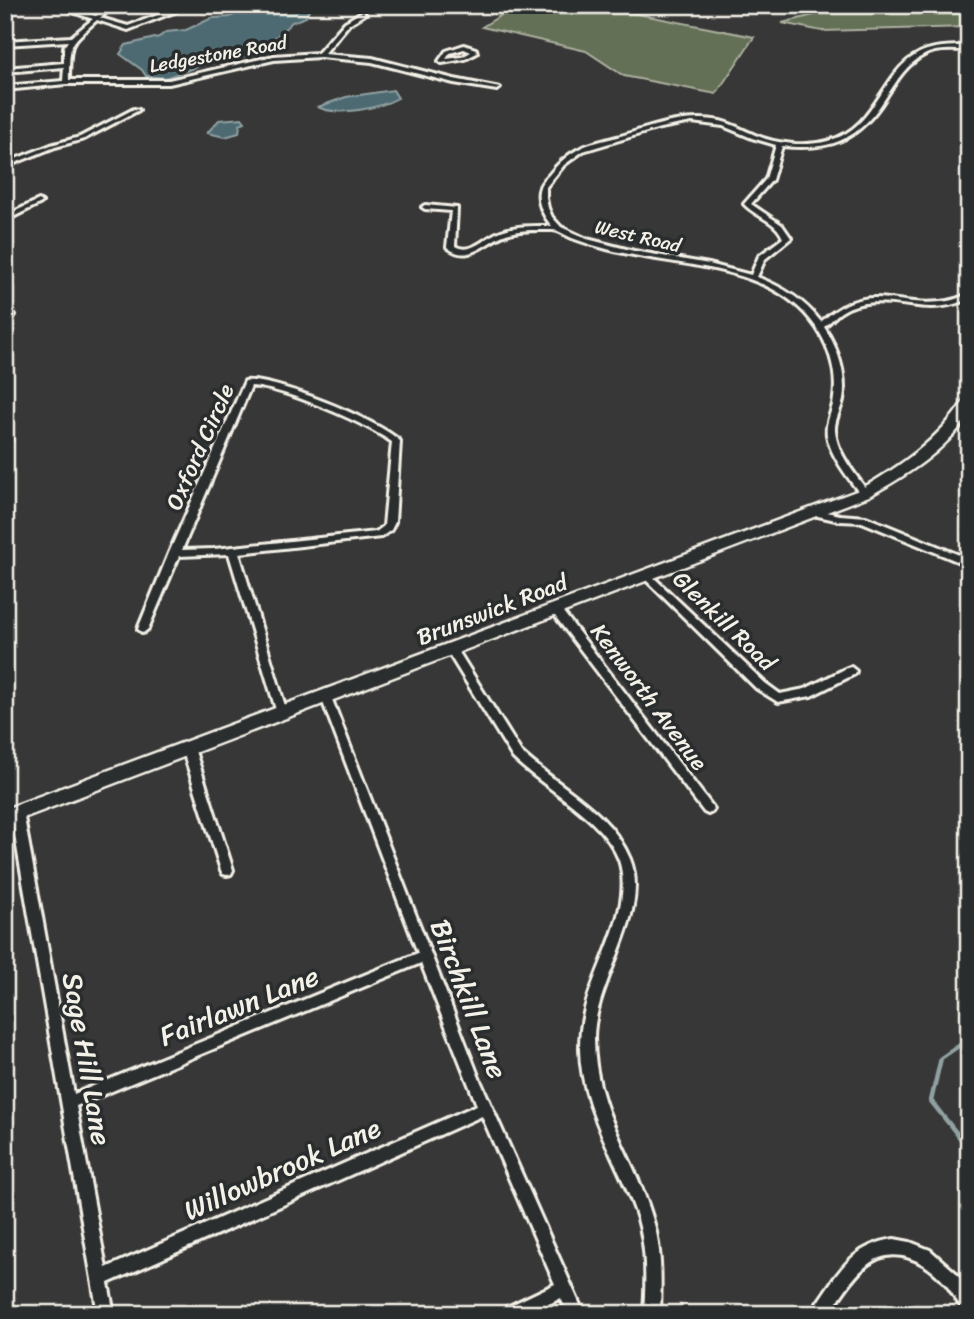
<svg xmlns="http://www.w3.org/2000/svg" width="974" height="1319" font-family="Sriracha,sans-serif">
  <rect width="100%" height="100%" fill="#383737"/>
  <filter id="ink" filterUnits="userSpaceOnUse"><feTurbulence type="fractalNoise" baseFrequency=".0143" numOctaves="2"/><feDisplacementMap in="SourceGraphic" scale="14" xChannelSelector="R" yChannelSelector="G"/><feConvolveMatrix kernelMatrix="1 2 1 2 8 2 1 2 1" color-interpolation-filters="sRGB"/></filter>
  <g filter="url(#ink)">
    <!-- green -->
    <path fill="#636f56" stroke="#acb09f" stroke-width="2" d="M 517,5 L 592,5 L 754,37 L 716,94 L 624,76 L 586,51 L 482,27 Z
      M 853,5 L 969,5 L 969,27 L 822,31 L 782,23 Z"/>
    <!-- water -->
    <path fill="#4e6b73" stroke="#90a1a2" stroke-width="2" d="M 251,5 L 311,5 L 306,17 L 292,22 L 259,53 L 206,64 L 165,78 L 146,76 L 142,70 L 120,54 L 126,45 L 159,37 L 166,32 L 186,30 L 212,18 L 230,17 Z
      M 393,90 L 398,98 C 380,108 338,117 318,107 L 346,97 Z
      M 242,118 L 245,122 L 240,124 L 239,133 L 225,137 L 207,133 L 219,120 Z"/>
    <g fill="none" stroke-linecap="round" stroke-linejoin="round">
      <!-- stream -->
      <path stroke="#90a1a2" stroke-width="4.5" d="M 969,1039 L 941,1058 L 931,1101 L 969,1149"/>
      <!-- street casing -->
      <g stroke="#f4f1e8" stroke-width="6">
        <path id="street" d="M 52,5 L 60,5 L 96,16 L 109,5 L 114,5 L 100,18 L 128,26 L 185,5 L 192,5 L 128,30 L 97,20 C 68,46 70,41 69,80 L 169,80 L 274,56 L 318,53 L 345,22 L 363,11 L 365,14 L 349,24 L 324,54 L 372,58 L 454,79 L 500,88 L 497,90 L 454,83 L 372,62 L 320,57 L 274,60 L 169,84 L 66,84 L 5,90 L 5,86 L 63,81 L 64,67 L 5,72 L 5,68 L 64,63 L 64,47 L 68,41 L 5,45 L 5,41 L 71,37 L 93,19 Z
          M 464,45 L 476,49 L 477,53 L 465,59 L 442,63 L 439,61 L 446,51 ZM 464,49 L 471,52 L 462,57 L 446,59 L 450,53 Z
          M 969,46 L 969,50 C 955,50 939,48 926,54 C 907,63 897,80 886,97 C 859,140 832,151 782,146 L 772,180 L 751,204 L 782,225 L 791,238 L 765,259 L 757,277 C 783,287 804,300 821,322 C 870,278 895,310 948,301 C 955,300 962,296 969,294 L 969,299 C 956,304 945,307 932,307 C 902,306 868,294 841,312 C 835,316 830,322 824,327 C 838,348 847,375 843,400 C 841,410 834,420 835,431 C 837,454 856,475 869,493 L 867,495 L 861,495 C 848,477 831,457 827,435 C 825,422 833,411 834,398 C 838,371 828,340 810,319 C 763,262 673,267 607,249 C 595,246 583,242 572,238 C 565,235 559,230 552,230 C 538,230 523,229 510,233 C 487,238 471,266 447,247 L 451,211 L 425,209 L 422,207 L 425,205 L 457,208 L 455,246 C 471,256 486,236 501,231 C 517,225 535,226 552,226 C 544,217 535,201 540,187 C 541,183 546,178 549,175 C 557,165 566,156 577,150 C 589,143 603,141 617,137 C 652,127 683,114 720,121 C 733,124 743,130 755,135 C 776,144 805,147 828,141 C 881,127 881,65 927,50 C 940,46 955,46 969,46 ZM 692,122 L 723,126 L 752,138 L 776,145 L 766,179 L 744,204 C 756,217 776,220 783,238 L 759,256 L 751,275 L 709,264 L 634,251 L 587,239 L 561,227 L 552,217 L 548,208 L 546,198 L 546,187 L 564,165 L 583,151 L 660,128 Z
          M 134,109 L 139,110 L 84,139 L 55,147 L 5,167 L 5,163 L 51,145 L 80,137 Z
          M 39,200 L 42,202 L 41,203 L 5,221 L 5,216 Z
          M 8,313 L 15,315 L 5,322 L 5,316 Z
          M 245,381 C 275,378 378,420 400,441 L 395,522 L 391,530 L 381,537 L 239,553 L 287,713 L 286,716 L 278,716 L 277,713 L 229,554 L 179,556 L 148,629 L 143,633 L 138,629 L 169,553 ZM 251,386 C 284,388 364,422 392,442 L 384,526 L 376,532 L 214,549 L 182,550 Z
          M 5,435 L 11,440 L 8,447 L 5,448 Z
          M 812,509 L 840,515 L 866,517 L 969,559 L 969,566 L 862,522 L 840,521 L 809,514 L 807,512 Z
          M 647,573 L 650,574 L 765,683 L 780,694 L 805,689 L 847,668 L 851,667 L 856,671 L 855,674 L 811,696 L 778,702 L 757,689 L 644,578 L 642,576 L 644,574 Z
          M 556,607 L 560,608 L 712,806 L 714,809 L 712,812 L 708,814 L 704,812 L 552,612 L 551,610 L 552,608 Z
          M 451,645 L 455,646 L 521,752 C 558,787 610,810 630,859 C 652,913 594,981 594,1038 C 594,1112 636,1157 654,1224 C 662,1253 661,1284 660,1314 L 644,1314 C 646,1282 647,1250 638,1219 C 620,1162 581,1111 580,1049 C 580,1037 581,1025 584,1013 C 594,966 635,908 619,860 C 604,819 544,788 513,758 L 446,649 Z
          M 326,693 L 330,694 L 331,697 L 479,1078 L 584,1314 L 568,1314 L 561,1298 L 529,1314 L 503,1314 L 505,1308 L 555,1284 L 482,1116 L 108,1283 L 114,1314 L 98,1314 L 11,812 L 13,809 L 17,807 L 21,809 L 23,812 L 74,1094 L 418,953 L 321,697 L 322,694 ZM 421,963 L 477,1105 L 106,1268 L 76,1106 Z
          M 188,744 L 192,745 L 194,748 L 233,870 L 231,874 L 227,875 L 223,874 L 221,870 L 182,748 L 184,745 Z
          M 894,1239 L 910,1242 L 930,1250 L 955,1272 L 969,1289 L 969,1312 C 958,1307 953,1292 945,1283 C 925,1260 892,1243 865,1267 C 850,1280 840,1298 829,1314 L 811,1314 C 815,1305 821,1298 826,1290 C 845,1262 859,1245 894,1239 Z"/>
      </g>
      <!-- primary casing -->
      <g stroke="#f4f1e8" stroke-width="5">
        <path id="primary" d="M 969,400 L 969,415 C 944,452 907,475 869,496 L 5,825 L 5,809 L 859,490 C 901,466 937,441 964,401 Z"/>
      </g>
      <!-- street -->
      <use href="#street" fill="#2a2d2e" fill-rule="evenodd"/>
      <!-- primary -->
      <use href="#primary" fill="#2a2d2e" fill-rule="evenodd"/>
    </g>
  </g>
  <g text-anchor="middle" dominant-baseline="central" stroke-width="7" stroke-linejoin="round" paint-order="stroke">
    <!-- far-street labels -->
    <g font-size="19" fill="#f4f1e8" stroke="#2a2d2e">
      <text transform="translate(218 54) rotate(-10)">Ledgestone Road</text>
      <text transform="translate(638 236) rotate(13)">West Road</text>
    </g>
    <!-- street labels -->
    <g font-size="23" fill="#f4f1e8" stroke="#2a2d2e">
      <text transform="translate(200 447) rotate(-66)">Oxford Circle</text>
      <text transform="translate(492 610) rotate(-21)">Brunswick Road</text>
      <text transform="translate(724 621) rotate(44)">Glenkill Road</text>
      <text transform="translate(649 697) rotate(53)">Kenworth Avenue</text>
    </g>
    <!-- near-street labels -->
    <g font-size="28" fill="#f4f1e8" stroke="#2a2d2e">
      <text transform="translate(469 999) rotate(69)">Birchkill Lane</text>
      <text transform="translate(239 1006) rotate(-22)">Fairlawn Lane</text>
      <text transform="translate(87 1059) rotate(80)">Sage Hill Lane</text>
      <text transform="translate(282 1169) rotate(-24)">Willowbrook Lane</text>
    </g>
  </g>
  <!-- margin -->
  <rect width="974" height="1319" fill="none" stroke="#2a2d2e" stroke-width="28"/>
  <rect x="14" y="14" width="946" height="1291" fill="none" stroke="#f4f1e8" stroke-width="2.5" filter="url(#ink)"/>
</svg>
